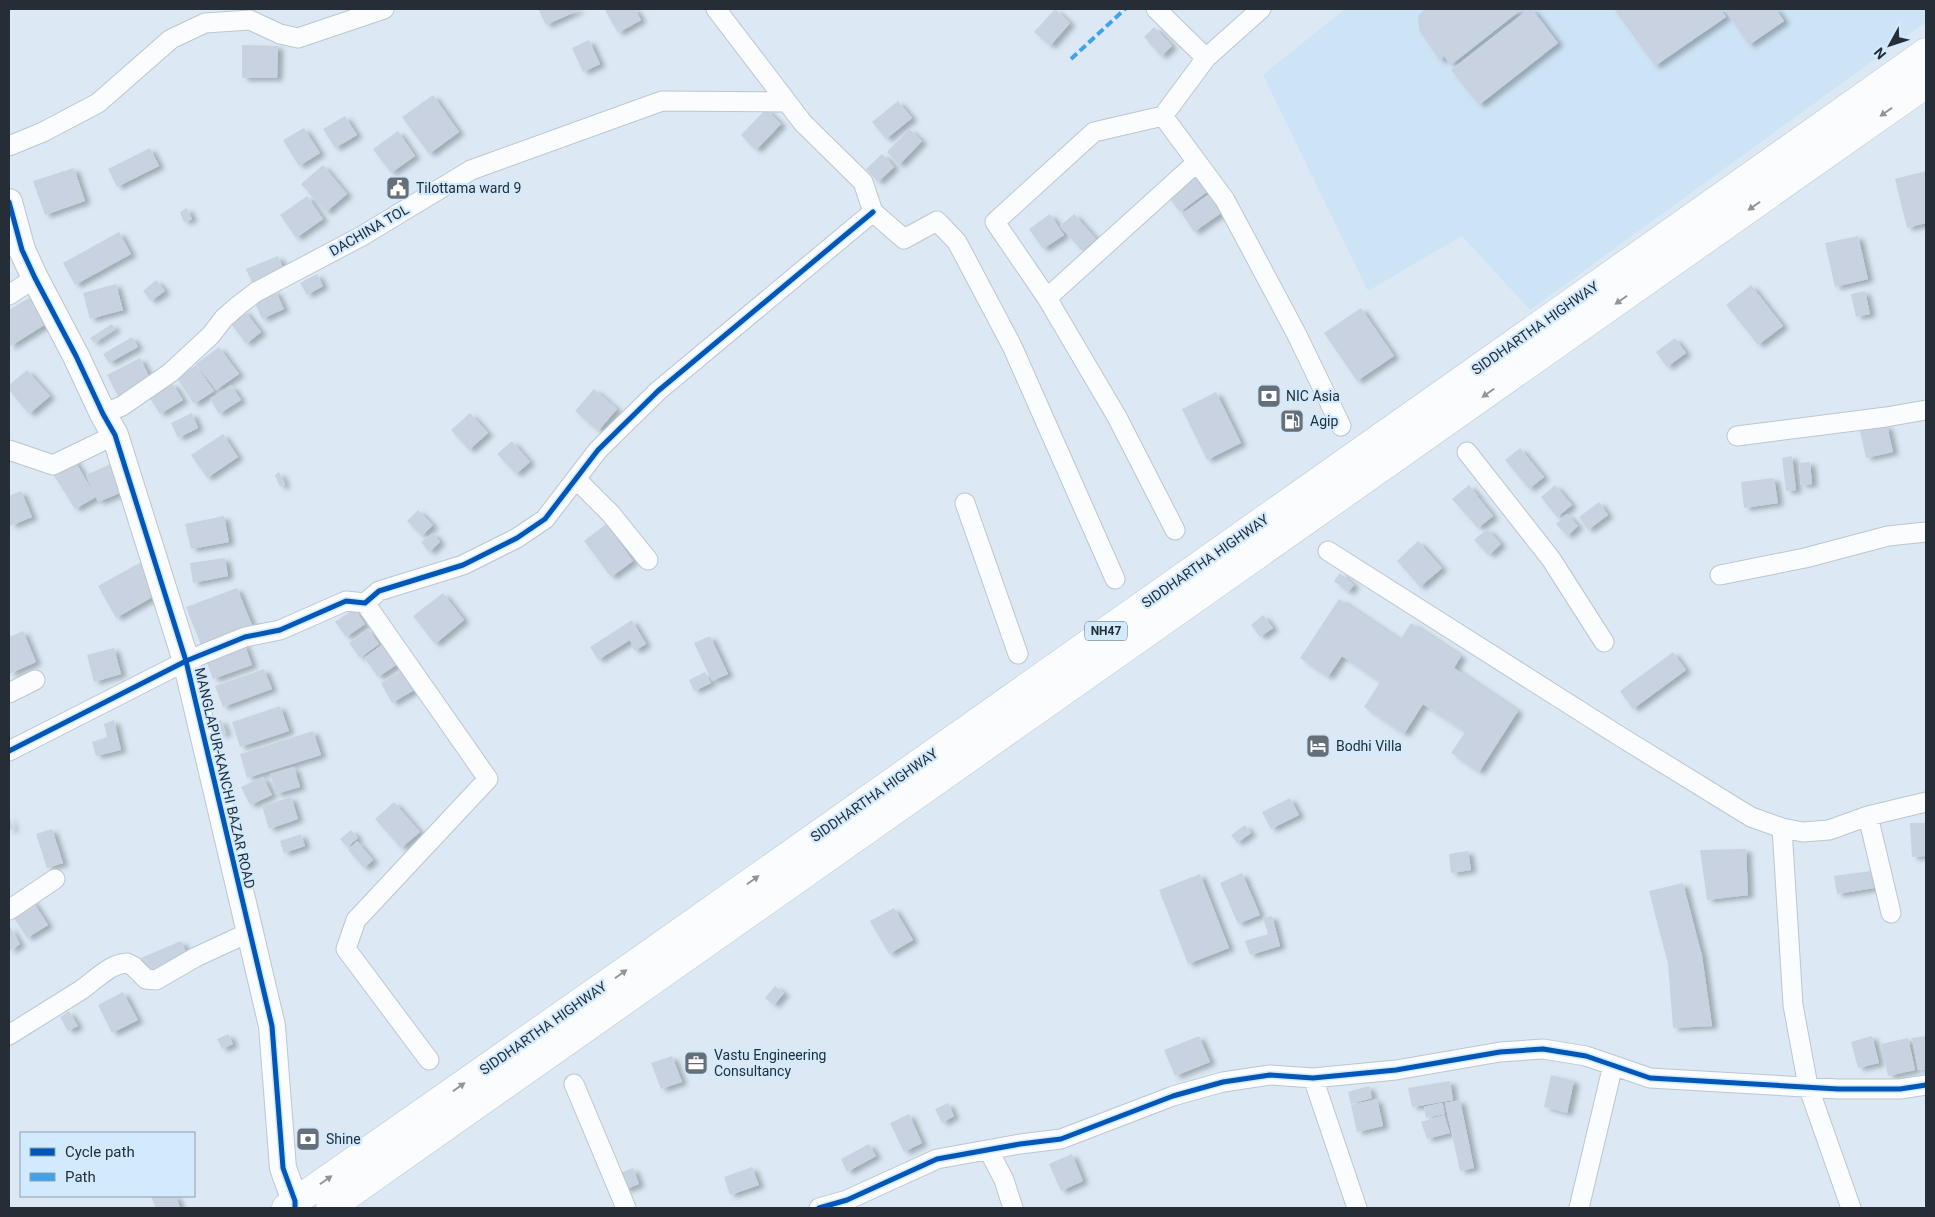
<svg xmlns="http://www.w3.org/2000/svg" width="1935" height="1217" font-family="Roboto,sans-serif">
  <defs>
    <filter id="shadow"><feDropShadow dx="5.5" dy="3" stdDeviation="2.5" flood-color="#0004"/></filter>
  </defs>
  <rect width="100%" height="100%" fill="#dce9f4"/>
  <!-- built -->
  <path fill="#cde4f6" d="M 1345,9 L 1926,9 L 1926,22 L 1530,310 L 1462,236 L 1368,291 L 1263,75 Z"/>
  <!-- building -->
  <path fill="#c9d2e0" filter="url(#shadow)" d="M 538,9 L 581,9 L 546,25 Z
    M 607,9 L 635,9 L 641,20 L 618,33 L 605,10 Z
    M 1055,9 L 1070,23 L 1050,46 L 1034,32 Z
    M 1425,9 L 1522,9 L 1451,65 L 1444,56 L 1440,61 L 1419,30 L 1418,16 Z
    M 1529,9 L 1532,9 L 1558,43 L 1479,105 L 1451,70 Z
    M 1614,9 L 1720,9 L 1726,17 L 1655,66 Z
    M 1724,9 L 1776,9 L 1784,21 L 1749,45 Z
    M 1154,27 L 1172,46 L 1161,56 L 1144,37 Z
    M 589,40 L 600,64 L 583,72 L 572,48 Z
    M 242,45 L 278,46 L 277,78 L 242,78 Z
    M 433,95 L 459,132 L 429,154 L 402,117 Z
    M 898,101 L 912,118 L 886,139 L 872,122 Z
    M 766,109 L 781,124 L 756,150 L 741,135 Z
    M 345,116 L 357,135 L 335,148 L 323,129 Z
    M 304,128 L 320,153 L 299,166 L 283,140 Z
    M 909,129 L 922,141 L 899,165 L 887,152 Z
    M 398,131 L 415,156 L 391,173 L 373,149 Z
    M 150,148 L 159,166 L 117,187 L 108,169 Z
    M 882,154 L 894,167 L 878,182 L 866,169 Z
    M 323,165 L 347,194 L 326,212 L 301,184 Z
    M 74,168 L 85,201 L 45,215 L 33,181 Z
    M 1926,171 L 1926,223 L 1907,228 L 1895,179 Z
    M 1195,174 L 1208,191 L 1180,212 L 1167,195 Z
    M 1208,195 L 1221,213 L 1194,232 L 1182,214 Z
    M 307,196 L 323,219 L 296,238 L 280,215 Z
    M 187,208 L 192,219 L 184,222 L 180,212 Z
    M 1050,214 L 1064,235 L 1043,249 L 1029,229 Z
    M 1074,214 L 1096,239 L 1082,251 L 1060,226 Z
    M 119,232 L 131,254 L 75,285 L 63,263 Z
    M 1858,236 L 1868,279 L 1835,287 L 1825,243 Z
    M 278,256 L 285,273 L 253,285 L 246,269 Z
    M 317,274 L 323,286 L 307,295 L 300,283 Z
    M 156,280 L 165,291 L 151,301 L 143,291 Z
    M 116,284 L 123,310 L 90,319 L 83,293 Z
    M 1751,285 L 1783,326 L 1758,345 L 1726,305 Z
    M 275,290 L 284,309 L 262,319 L 254,301 Z
    M 1865,291 L 1870,314 L 1856,317 L 1851,294 Z
    M 32,296 L 49,322 L 9,347 L 9,310 Z
    M 1361,308 L 1394,356 L 1357,381 L 1324,333 Z
    M 244,310 L 261,332 L 246,344 L 229,321 Z
    M 112,324 L 115,329 L 94,343 L 90,338 Z
    M 132,337 L 138,347 L 109,363 L 103,354 Z
    M 1675,338 L 1686,353 L 1667,367 L 1656,352 Z
    M 219,347 L 239,374 L 216,390 L 196,364 Z
    M 140,358 L 151,380 L 118,396 L 107,375 Z
    M 196,365 L 214,391 L 194,404 L 177,378 Z
    M 27,370 L 50,396 L 29,414 L 9,390 L 9,385 Z
    M 172,383 L 183,400 L 160,414 L 149,397 Z
    M 231,385 L 241,400 L 219,414 L 210,399 Z
    M 594,389 L 617,409 L 598,431 L 575,411 Z
    M 1216,392 L 1241,443 L 1207,460 L 1182,409 Z
    M 192,413 L 198,428 L 178,438 L 171,423 Z
    M 470,413 L 488,433 L 469,450 L 451,430 Z
    M 1887,425 L 1893,452 L 1866,458 L 1860,431 Z
    M 223,434 L 238,457 L 207,478 L 191,455 Z
    M 512,441 L 530,462 L 516,474 L 497,454 Z
    M 1520,448 L 1544,477 L 1529,489 L 1505,460 Z
    M 1792,456 L 1796,490 L 1786,491 L 1782,458 Z
    M 73,458 L 92,490 L 86,475 L 113,463 L 125,491 L 98,502 L 96,497 L 75,509 L 51,471 Z
    M 1810,462 L 1812,484 L 1801,485 L 1799,463 Z
    M 279,472 L 285,484 L 280,487 L 275,475 Z
    M 1774,478 L 1778,503 L 1744,508 L 1741,482 Z
    M 1469,485 L 1478,496 L 1473,500 L 1478,497 L 1493,516 L 1478,528 L 1452,499 Z
    M 1555,485 L 1572,505 L 1557,517 L 1541,497 Z
    M 21,491 L 32,517 L 10,526 L 9,496 Z
    M 1599,502 L 1608,515 L 1588,530 L 1579,517 Z
    M 418,510 L 433,525 L 422,536 L 407,521 Z
    M 1567,514 L 1578,526 L 1567,536 L 1556,524 Z
    M 224,516 L 229,542 L 191,549 L 185,524 Z
    M 606,524 L 633,561 L 611,577 L 584,541 Z
    M 1487,529 L 1501,544 L 1489,555 L 1474,540 Z
    M 433,533 L 440,542 L 429,552 L 421,542 Z
    M 1418,541 L 1442,568 L 1420,587 L 1397,561 Z
    M 225,558 L 228,576 L 193,583 L 190,563 Z
    M 143,561 L 161,592 L 116,618 L 98,586 Z
    M 1340,573 L 1354,585 L 1348,592 L 1334,581 Z
    M 237,588 L 252,625 L 201,645 L 186,607 Z
    M 443,593 L 464,620 L 435,644 L 413,616 Z
    M 1339,599 L 1400,640 L 1411,623 L 1461,656 L 1454,668 L 1518,711 L 1479,772 L 1451,753 L 1465,732 L 1423,704 L 1404,734 L 1364,707 L 1380,682 L 1342,656 L 1328,677 L 1300,658 Z
    M 354,609 L 365,624 L 346,637 L 335,622 Z
    M 1263,615 L 1273,628 L 1260,637 L 1251,625 Z
    M 632,620 L 646,644 L 634,651 L 630,640 L 598,660 L 590,647 Z
    M 368,629 L 379,644 L 360,658 L 349,643 Z
    M 23,631 L 36,662 L 9,674 L 9,637 Z
    M 710,636 L 728,674 L 712,681 L 694,643 Z
    M 387,641 L 402,661 L 378,677 L 364,658 Z
    M 244,643 L 252,665 L 213,679 L 205,657 Z
    M 114,648 L 121,674 L 94,682 L 87,655 Z
    M 1673,652 L 1686,670 L 1633,709 L 1620,691 Z
    M 264,669 L 272,689 L 223,707 L 215,686 Z
    M 403,670 L 414,690 L 392,703 L 381,683 Z
    M 705,672 L 711,683 L 694,691 L 689,680 Z
    M 280,706 L 289,731 L 240,747 L 232,722 Z
    M 114,720 L 121,750 L 96,756 L 92,742 L 107,737 L 104,724 Z
    M 221,720 L 226,733 L 221,735 L 216,722 Z
    M 313,731 L 321,755 L 247,778 L 240,754 Z
    M 294,767 L 300,787 L 276,794 L 270,774 Z
    M 263,777 L 272,795 L 250,805 L 241,787 Z
    M 291,797 L 298,819 L 269,829 L 262,806 Z
    M 1290,798 L 1299,815 L 1271,829 L 1262,812 Z
    M 394,802 L 420,832 L 401,848 L 375,819 Z
    M 9,815 L 13,829 L 9,830 Z
    M 1910,823 L 1926,823 L 1926,856 L 1912,857 Z
    M 1245,825 L 1251,833 L 1237,843 L 1231,835 Z
    M 52,829 L 63,863 L 47,868 L 36,834 Z
    M 351,830 L 358,838 L 347,847 L 340,839 Z
    M 301,834 L 305,846 L 284,853 L 280,841 Z
    M 357,841 L 373,860 L 364,868 L 348,850 Z
    M 1746,849 L 1748,895 L 1707,900 L 1700,850 Z
    M 1468,851 L 1471,870 L 1451,873 L 1449,854 Z
    M 1871,871 L 1874,888 L 1837,894 L 1834,876 Z
    M 1242,873 L 1260,915 L 1238,924 L 1220,883 Z
    M 1200,874 L 1229,948 L 1188,964 L 1159,890 Z
    M 1683,883 L 1702,956 L 1712,1026 L 1673,1028 L 1668,964 L 1649,891 Z
    M 32,900 L 48,925 L 27,938 L 11,913 Z
    M 894,908 L 913,940 L 889,954 L 870,921 Z
    M 1272,916 L 1280,946 L 1250,955 L 1245,941 L 1268,934 L 1263,918 Z
    M 9,925 L 20,944 L 9,951 Z
    M 181,941 L 188,956 L 147,973 L 141,958 Z
    M 775,986 L 784,993 L 774,1005 L 765,998 Z
    M 123,992 L 138,1020 L 112,1033 L 98,1005 Z
    M 69,1011 L 78,1026 L 68,1031 L 60,1017 Z
    M 228,1034 L 233,1044 L 222,1049 L 217,1039 Z
    M 1199,1036 L 1210,1062 L 1175,1076 L 1164,1050 Z
    M 1872,1036 L 1879,1063 L 1858,1068 L 1851,1042 Z
    M 1926,1036 L 1926,1069 L 1918,1070 L 1912,1038 Z
    M 1908,1038 L 1915,1070 L 1888,1076 L 1881,1044 Z
    M 672,1056 L 682,1082 L 661,1089 L 651,1063 Z
    M 1551,1075 L 1574,1081 L 1567,1113 L 1544,1107 Z
    M 1450,1081 L 1453,1100 L 1412,1107 L 1408,1088 Z
    M 1369,1086 L 1372,1098 L 1351,1104 L 1348,1092 Z
    M 1377,1099 L 1383,1126 L 1357,1132 L 1351,1105 Z
    M 1460,1100 L 1474,1168 L 1460,1171 L 1445,1103 Z
    M 948,1103 L 954,1116 L 942,1123 L 935,1109 Z
    M 1442,1103 L 1445,1114 L 1426,1118 L 1424,1107 Z
    M 909,1114 L 922,1143 L 904,1152 L 890,1123 Z
    M 1444,1115 L 1450,1133 L 1427,1139 L 1421,1122 Z
    M 869,1144 L 876,1156 L 847,1172 L 841,1159 Z
    M 1072,1154 L 1083,1181 L 1061,1191 L 1049,1164 Z
    M 752,1167 L 759,1185 L 730,1195 L 724,1177 Z
    M 633,1168 L 639,1184 L 624,1190 L 618,1174 Z
    M 151,1196 L 176,1196 L 180,1208 L 156,1208 Z"/>
  <g fill="none" stroke-linecap="round" stroke-linejoin="round">
    <!-- street casing -->
    <g stroke="#bcc6cf" stroke-width="21">
      <path id="street" d="M 716,9 L 803,123 L 863,182 L 873,212 L 904,239 L 937,221 L 957,242 L 1012,346 L 1115,579
        M 1156,9 L 1206,58
        M 1261,9 L 1206,58 L 1163,116 L 1225,200 L 1296,333 L 1341,426
        M 1163,116 L 1094,132 L 995,222 L 1047,298 L 1117,417 L 1175,530
        M 9,146 L 43,132 L 98,103 L 171,39 L 205,23 L 250,20 L 280,34 L 298,38 L 384,9
        M 9,295 L 35,278
        M 1047,298 L 1196,163
        M 103,414 L 122,406 L 170,373 L 211,335 L 224,318 L 239,305 L 256,292 L 362,236 L 471,170 L 662,101 L 786,102
        M 1737,436 L 1886,417 L 1926,410
        M 9,450 L 53,465 L 115,435
        M 1467,452 L 1551,559 L 1604,642
        M 577,480 L 611,514 L 648,560
        M 965,503 L 1018,654
        M 1328,551 L 1621,737 L 1751,817 L 1782,828 L 1803,832 L 1829,830 L 1868,816 L 1926,802
        M 1720,575 L 1805,558 L 1888,536 L 1926,532
        M 365,603 L 488,779 L 356,920 L 346,949 L 429,1060
        M 9,693 L 35,680
        M 9,751 L 186,661 L 245,637 L 280,630 L 346,601 L 365,603 L 379,591 L 463,565 L 517,538 L 545,519 L 598,450 L 658,391 L 873,212
        M 1868,816 L 1891,913
        M 1782,828 L 1793,1005 L 1808,1086 L 1851,1208
        M 9,910 L 55,879
        M 9,1035 C 33,1020 57,1005 81,990 C 96,980 109,964 127,963 L 133,966 L 146,979 L 156,980 L 196,957 L 250,932
        M 1313,1078 L 1357,1208
        M 574,1084 L 626,1208
        M 989,1151 L 1004,1180 L 1013,1208
        M 819,1208 L 847,1200 L 937,1159 L 1020,1144 L 1061,1139 L 1173,1096 L 1223,1082 L 1270,1075 L 1313,1078 L 1396,1070 L 1500,1052 L 1543,1049 L 1586,1056 L 1650,1078 L 1838,1089 L 1900,1089 L 1926,1085
        M 1579,1208 L 1613,1065"/>
    </g>
    <!-- secondary casing -->
    <g stroke="#bcc6cf" stroke-width="28">
      <path id="secondary" d="M 9,202 L 22,250 L 35,278 L 76,356 L 103,414 L 115,435 L 186,661 L 272,1026 L 283,1168 L 295,1201 L 295,1208"/>
    </g>
    <!-- highway casing -->
    <g stroke="#bcc6cf" stroke-width="29">
      <path id="highway" d="M 286,1208 L 639,961 L 1926,52
        M 330,1208 L 1926,84"/>
    </g>
    <!-- street -->
    <use href="#street" stroke="#fafcfd" stroke-width="19"/>
    <!-- secondary -->
    <use href="#secondary" stroke="#fafcfd" stroke-width="26"/>
    <!-- highway -->
    <use href="#highway" stroke="#fafcfd" stroke-width="28"/>
    <!-- quiet -->
    <path stroke="#3ea3eb" stroke-width="4" stroke-dasharray="8 4" stroke-linecap="butt" d="M 1071,59 L 1125,9"/>
    <!-- cycleway casing -->
    <g stroke="#d2eafe" stroke-width="8">
      <path id="cycleway" d="M 9,202 L 22,250 L 35,278 L 76,356 L 103,414 L 115,435 L 186,661 L 272,1026 L 283,1168 L 295,1201 L 295,1208
        M 9,751 L 186,661 L 245,637 L 280,630 L 346,601 L 365,603 L 379,591 L 463,565 L 517,538 L 545,519 L 598,450 L 658,391 L 873,212
        M 819,1208 L 847,1200 L 937,1159 L 1020,1144 L 1061,1139 L 1173,1096 L 1223,1082 L 1270,1075 L 1313,1078 L 1396,1070 L 1500,1052 L 1543,1049 L 1586,1056 L 1650,1078 L 1838,1089 L 1900,1089 L 1926,1085"/>
    </g>
    <!-- cycleway -->
    <use href="#cycleway" stroke="#0057b8" stroke-width="5"/>
  </g>
  <!-- one-way arrows -->
  <defs><path id="oneway-solid" d="M-6-.8H1V-3.2L6.5 0L1 3.2V.8H-6Z" transform="scale(1.25)"/></defs>
  <g fill="#90959a">
    <use href="#oneway-solid" transform="translate(1886 112) rotate(145)"/>
    <use href="#oneway-solid" transform="translate(1754 206) rotate(145)"/>
    <use href="#oneway-solid" transform="translate(1621 300) rotate(145)"/>
    <use href="#oneway-solid" transform="translate(1488 393) rotate(145)"/>
    <use href="#oneway-solid" transform="translate(753 880) rotate(-35)"/>
    <use href="#oneway-solid" transform="translate(621 974) rotate(-35)"/>
    <use href="#oneway-solid" transform="translate(459 1087) rotate(-35)"/>
    <use href="#oneway-solid" transform="translate(326 1180) rotate(-35)"/>
  </g>
  <!-- icons -->
  <defs>
    <g id="civic-square" transform="scale(1.25)"><rect x="-9" y="-9" width="18" height="18" rx="4" fill="#656f78" stroke="#d2eafe"/><path d="M-.6-6.5H3V-4.5H.6V-3L4-1V1h2V6H-6V1h2V-1L-.6-3ZM-1.2 2.5V6h2.4V2.5Z" fill="#fff"/></g>
    <g id="bank-square" transform="scale(1.25)"><rect x="-9" y="-9" width="18" height="18" rx="4" fill="#656f78" stroke="#d2eafe"/><path d="M-6-4H6V4H-6ZM0-2.3a2.3 2.3 0 1 0 0 4.6a2.3 2.3 0 1 0 0-4.6Z" fill="#fff"/></g>
    <g id="fuel-square" transform="scale(1.25)"><rect x="-9" y="-9" width="18" height="18" rx="4" fill="#656f78" stroke="#d2eafe"/><path d="M-5.5-6h7V0h2V4h1.3V-2.5L3-4.5l.8-.8L6-3V5H2.5V1h-1V6h-7ZM-4.2-4.7v3.2H.2V-4.7Z" fill="#fff"/></g>
    <g id="hotel-square" transform="scale(1.25)"><rect x="-9" y="-9" width="18" height="18" rx="4" fill="#656f78" stroke="#d2eafe"/><path d="M-6-4.5h1.5V1H6V5H4.5V3h-9V5H-6ZM-4 0a1.8 1.8 0 1 1 3.6 0ZM.5 0V-2.5h3Q6-2.5 6 0Z" fill="#fff"/></g>
    <g id="office-square" transform="scale(1.25)"><rect x="-9" y="-9" width="18" height="18" rx="4" fill="#656f78" stroke="#d2eafe"/><path d="M-6-3h4V-5.5h4V-3h4V5H-6ZM-1-4.5V-3h2v-1.5ZM-6 0V1H6V0Z" fill="#fff"/></g>
  </defs>
  <g fill-rule="evenodd">
    <use href="#civic-square" x="398" y="188"/>
    <use href="#bank-square" x="1269" y="396"/>
    <use href="#fuel-square" x="1292" y="421"/>
    <use href="#hotel-square" x="1318" y="746"/>
    <use href="#office-square" x="696" y="1063"/>
    <use href="#bank-square" x="308" y="1139"/>
  </g>
  <g text-anchor="middle" dominant-baseline="central" stroke-width="4.5" stroke-linejoin="round" paint-order="stroke">
    <!-- shield labels -->
    <rect fill="#d2eafe" stroke="#596672" stroke-width="1" x="1085" y="621.5" width="42" height="19" rx="4"/>
    <g font-size="12" font-weight="bold" fill="#252e36">
      <text x="1106" y="631">NH47</text>
    </g>
    <!-- poi labels -->
    <g font-size="14" fill="#252e36" stroke="#d2eafe" text-anchor="start">
      <text x="416" y="188">Tilottama ward 9</text>
      <text x="1286" y="396">NIC Asia</text>
      <text x="1310" y="421">Agip</text>
      <text x="1336" y="746">Bodhi Villa</text>
      <text x="714" y="1055">Vastu Engineering<tspan x="714" dy="16">Consultancy</tspan></text>
      <text x="326" y="1139">Shine</text>
    </g>
    <!-- street labels -->
    <g font-size="14" fill="#252e36" stroke="#d2eafe">
      <text transform="translate(369 230) rotate(-30)">DACHINA TOL</text>
      <text transform="translate(1535 328) rotate(-35)">SIDDHARTHA HIGHWAY</text>
      <text transform="translate(1205 561) rotate(-35)">SIDDHARTHA HIGHWAY</text>
      <text transform="translate(225 778) rotate(77)">MANGLAPUR-KANCHI BAZAR ROAD</text>
      <text transform="translate(874 795) rotate(-35)">SIDDHARTHA HIGHWAY</text>
      <text transform="translate(543 1028) rotate(-35)">SIDDHARTHA HIGHWAY</text>
    </g>
  </g>
  <!-- border -->
  <rect width="1935" height="1217" fill="none" stroke="#252e36" stroke-width="20"/>
  <!-- legend -->
  <rect x="20" y="1132" width="175" height="65" fill="#d2eafe" stroke="#8d9fae"/>
  <rect x="30" y="1148" width="25" height="8" fill="#0057b8" stroke="#8d9fae"/>
  <text x="65" y="1157" font-size="15" fill="#252e36">Cycle path</text>
  <rect x="30" y="1173" width="25" height="8" fill="#3ea3eb" stroke="#8d9fae"/>
  <text x="65" y="1182" font-size="15" fill="#252e36">Path</text>
  <!-- north arrow -->
  <g transform="translate(1890 45) rotate(230)" stroke="#d2eafe" stroke-width="4" paint-order="stroke">
  <path d="M0-4L9 19L0 12L-9 19Z" fill="#252e36"/>
  <text y="-8" font-size="14" font-weight="bold" text-anchor="middle" fill="#252e36">N</text>
  </g>
</svg>
